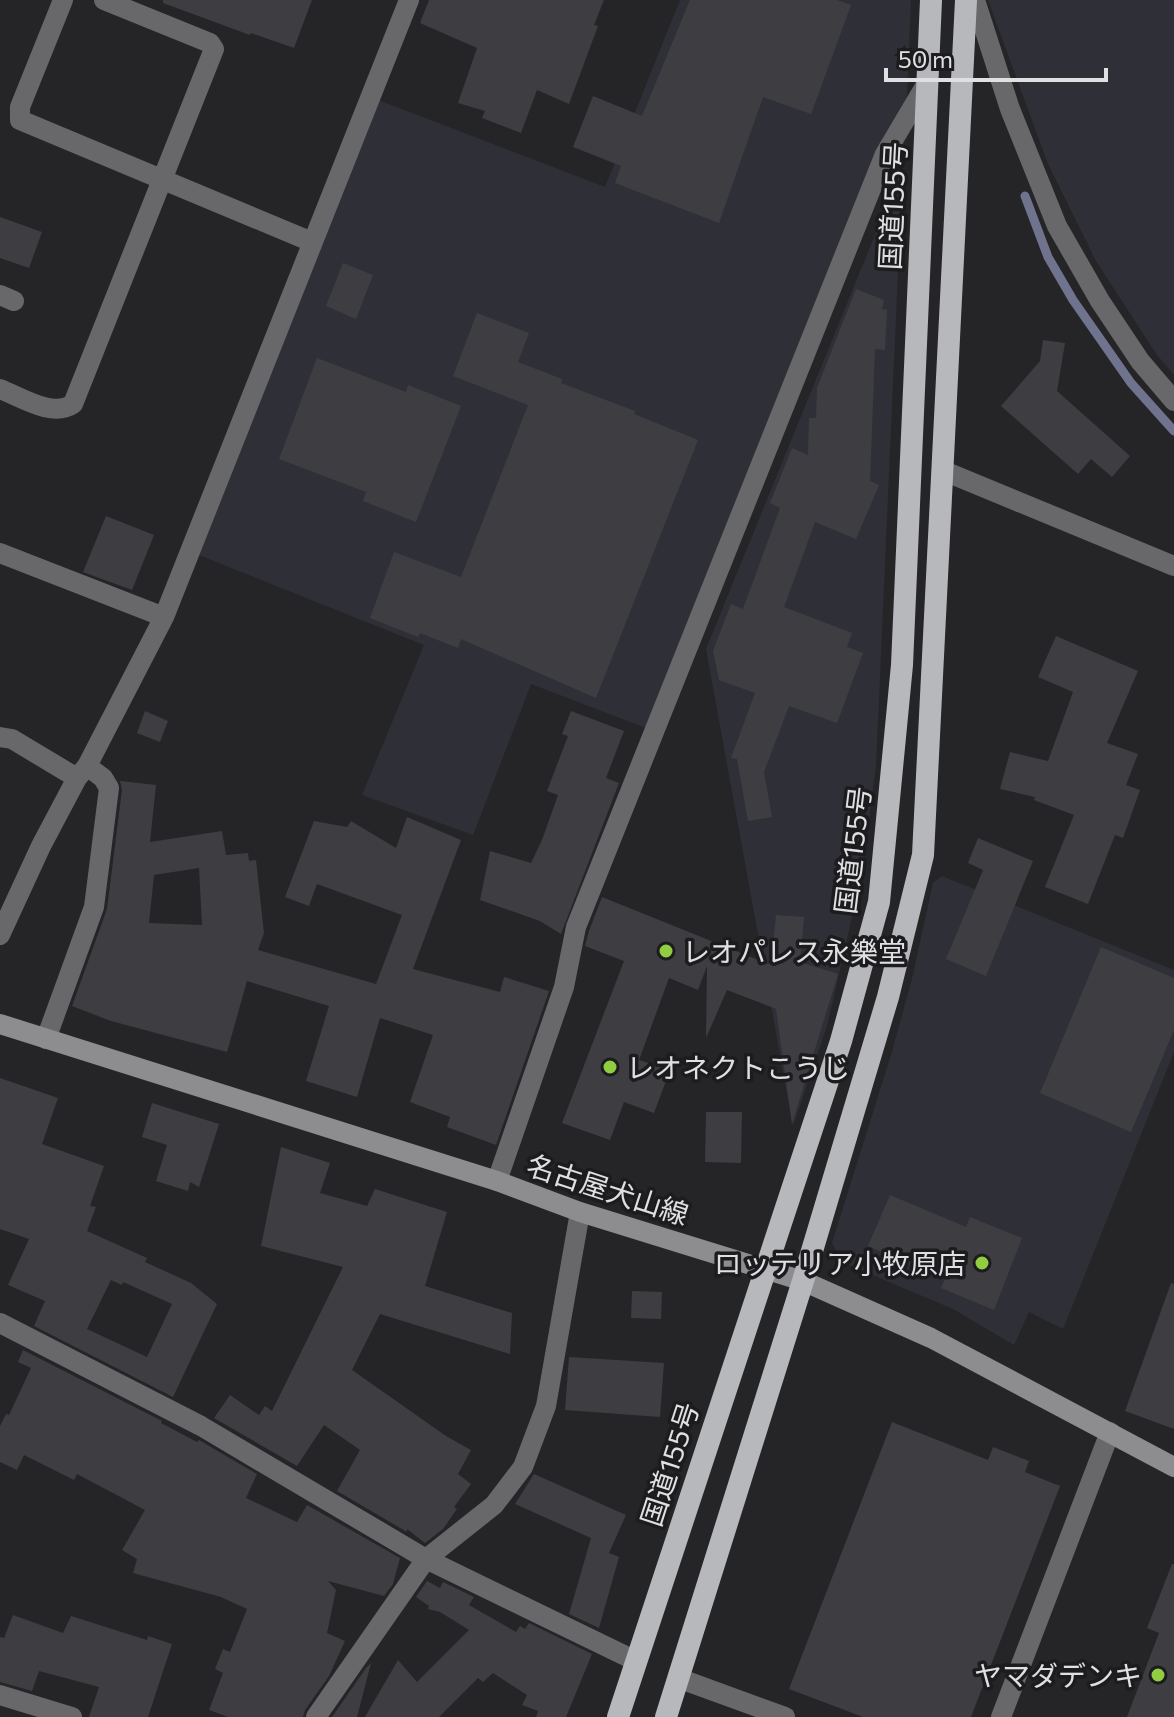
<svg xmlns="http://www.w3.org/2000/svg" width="1174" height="1717" font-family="Commissioner,'Noto Sans JP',sans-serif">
  <rect width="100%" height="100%" fill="#252528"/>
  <!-- built -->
  <path fill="#2f3037" d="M 680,0 L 911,0 L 907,97 L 646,728 L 531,684 L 473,835 L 362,795 L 424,645 L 199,555 L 378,100 L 605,187 Z
    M 988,0 L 1174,0 L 1174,375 L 1157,355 L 1096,261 L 1048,164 Z
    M 899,176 L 902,181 L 876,766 L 861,878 L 827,1026 L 793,1126 L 706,649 Z
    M 942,876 L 1174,970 L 1174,1052 L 1063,1329 L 1029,1312 L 1014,1345 L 953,1309 L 842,1262 L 832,1243 L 891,1055 L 912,979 L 933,883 Z"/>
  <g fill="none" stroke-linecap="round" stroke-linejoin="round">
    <!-- stream -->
    <path stroke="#70738e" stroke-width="9" d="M 1025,196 L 1048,257 L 1073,300 L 1131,383 L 1174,431"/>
  </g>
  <!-- building -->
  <path fill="#3e3e42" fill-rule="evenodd" d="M 163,0 L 312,0 L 294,48 L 251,33 L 250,35 L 163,3 Z
    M 429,0 L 604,0 L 594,25 L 598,26 L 569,104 L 537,90 L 521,133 L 482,118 L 485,111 L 458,103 L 477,48 L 420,23 Z
    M 690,0 L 837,0 L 851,5 L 811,114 L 763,97 L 719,223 L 615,183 L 621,166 L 573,147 L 593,96 L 642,116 Z
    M 0,217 L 42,232 L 29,268 L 0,258 Z
    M 343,263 L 373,275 L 356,319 L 326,306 Z
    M 856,289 L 884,300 L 882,309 L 887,310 L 885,350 L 875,349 L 870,481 L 879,485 L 856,539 L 815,522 L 784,607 L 852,633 L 847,647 L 863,653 L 837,723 L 789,706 L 764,772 L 772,817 L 748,821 L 737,759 L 731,758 L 755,693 L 719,680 L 713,651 L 731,604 L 743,609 L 780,508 L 770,503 L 792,448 L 808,455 L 809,418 L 816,418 L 817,388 Z
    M 477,313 L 529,333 L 518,362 L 562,379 L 561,383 L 635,411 L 634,414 L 698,440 L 596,698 L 461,639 L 458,648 L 420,633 L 418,637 L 370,618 L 394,552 L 461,577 L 528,405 L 453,376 Z
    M 1043,340 L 1065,343 L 1057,391 L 1130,456 L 1112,477 L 1091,459 L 1078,474 L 1001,406 L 1040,361 Z
    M 317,358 L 406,392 L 408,385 L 461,406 L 416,522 L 363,501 L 366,492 L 279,459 Z
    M 106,516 L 154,535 L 132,590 L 83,572 Z
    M 1056,636 L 1138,671 L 1107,743 L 1138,754 L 1126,785 L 1140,790 L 1123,838 L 1115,835 L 1088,904 L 1045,887 L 1074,815 L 1034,800 L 1035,797 L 1000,789 L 1010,752 L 1048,761 L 1073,692 L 1038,677 Z
    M 145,711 L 168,721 L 160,742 L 137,733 Z
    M 571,711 L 624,731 L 606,778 L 619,783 L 561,934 L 540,921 L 480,900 L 490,851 L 531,863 L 542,840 L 558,795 L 547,791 L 568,736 L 562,734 Z
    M 120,781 L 156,785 L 150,842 L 222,831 L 226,855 L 248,853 L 249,861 L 256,860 L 264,933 L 258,950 L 376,984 L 402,915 L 317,884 L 309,906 L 285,897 L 314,821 L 347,827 L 351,821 L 396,848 L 407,817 L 461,840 L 413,969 L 500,992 L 504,977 L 549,991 L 496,1145 L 447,1127 L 450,1117 L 410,1102 L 433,1035 L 380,1018 L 357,1097 L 306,1081 L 329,1006 L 247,981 L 227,1052 L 111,1021 L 72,1006 L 107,909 L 122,790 ZM 199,868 L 202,925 L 149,923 L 154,875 Z
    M 978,838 L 1033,861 L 986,976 L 946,959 L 983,870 L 968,863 Z
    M 602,897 L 771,965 L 776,915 L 804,917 L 800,962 L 838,974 L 792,1124 L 776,1009 L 727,990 L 706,1038 L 707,966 L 698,990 L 669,978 L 639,1060 L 670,1070 L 654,1113 L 624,1102 L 610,1140 L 562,1123 L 624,961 L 585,946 L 589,931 Z
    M 1101,947 L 1174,978 L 1174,1030 L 1131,1132 L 1040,1093 Z
    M 0,1078 L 58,1098 L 42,1144 L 104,1166 L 90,1206 L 96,1207 L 87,1231 L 147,1258 L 145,1262 L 191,1283 L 217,1304 L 173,1397 L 34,1326 L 45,1301 L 8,1285 L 29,1239 L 0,1229 ZM 111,1280 L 122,1285 L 123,1282 L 172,1304 L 147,1357 L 87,1329 Z
    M 152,1103 L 219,1124 L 199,1187 L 190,1182 L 188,1191 L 156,1181 L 167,1145 L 142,1137 Z
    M 706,1112 L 742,1112 L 741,1163 L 705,1162 Z
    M 281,1147 L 330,1163 L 320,1193 L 367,1206 L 375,1189 L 447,1212 L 425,1286 L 512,1313 L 510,1354 L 380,1314 L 352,1370 L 446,1436 L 471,1450 L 458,1474 L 471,1484 L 454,1507 L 457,1509 L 443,1529 L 425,1543 L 407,1529 L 407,1532 L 337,1491 L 360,1450 L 324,1425 L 297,1466 L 214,1418 L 230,1395 L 259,1415 L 265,1406 L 272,1411 L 343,1267 L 261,1246 Z
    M 890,1195 L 966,1227 L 970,1217 L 1022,1238 L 994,1310 L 941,1288 L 945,1279 L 868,1246 Z
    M 1171,1283 L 1174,1284 L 1174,1429 L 1125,1411 Z
    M 632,1291 L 662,1292 L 661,1319 L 631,1318 Z
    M 23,1350 L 162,1421 L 161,1423 L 197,1442 L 199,1440 L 257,1474 L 246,1498 L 297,1522 L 307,1505 L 400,1558 L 393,1584 L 384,1596 L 328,1581 L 336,1590 L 327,1633 L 345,1641 L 329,1676 L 305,1710 L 303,1717 L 228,1717 L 209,1710 L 223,1673 L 215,1669 L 223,1649 L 230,1652 L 247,1609 L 221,1597 L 133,1573 L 137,1559 L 122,1550 L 145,1510 L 77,1474 L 74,1480 L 24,1455 L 17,1470 L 0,1462 L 0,1426 L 6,1414 L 9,1415 L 31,1368 L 18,1362 Z
    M 569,1357 L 664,1363 L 660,1417 L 565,1410 Z
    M 892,1422 L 988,1460 L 993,1447 L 1029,1461 L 1025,1472 L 1060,1486 L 971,1717 L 863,1717 L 789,1689 Z
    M 534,1474 L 626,1515 L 609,1553 L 619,1557 L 599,1628 L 569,1614 L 591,1538 L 515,1504 Z
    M 1172,1564 L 1174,1564 L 1174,1717 L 1127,1717 L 1159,1633 L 1147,1628 Z
    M 427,1581 L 440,1588 L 443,1582 L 474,1597 L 469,1605 L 516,1632 L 520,1626 L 525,1629 L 529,1623 L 592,1654 L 566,1717 L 536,1717 L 538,1711 L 522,1705 L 527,1695 L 493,1673 L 483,1682 L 478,1678 L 439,1717 L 365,1717 L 398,1660 L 417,1682 L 469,1630 L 440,1612 L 428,1609 L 429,1606 L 416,1597 Z
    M 13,1615 L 63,1633 L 71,1616 L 147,1640 L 148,1636 L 172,1644 L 148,1717 L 89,1717 L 99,1687 L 39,1671 L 32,1691 L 0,1682 L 0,1637 L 4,1638 Z
    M 371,1663 L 357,1717 L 332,1717 L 366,1668 Z"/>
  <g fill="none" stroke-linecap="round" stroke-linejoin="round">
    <!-- minor -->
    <path stroke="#68686a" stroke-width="20" d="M 63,0 L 20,107 L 20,120 L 312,242
      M 975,0 L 1010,109 L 1057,226 L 1100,301 L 1140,361 L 1174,401
      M 0,295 L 14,301
      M 0,389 C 21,397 52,418 73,404 L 214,49 L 210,43 L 104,0
      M 0,553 L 164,617
      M 0,737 L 12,739 L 77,778
      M 0,935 L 41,846 L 77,778 L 87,766
      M 46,1039 L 94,907 L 109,788 L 103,778 L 87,766 L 164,617 L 409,0
      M 497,1181 L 564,987 L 576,927 L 885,154 L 927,83
      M 0,1323 L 201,1426 L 426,1559 L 636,1661
      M 678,1678 L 785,1717
      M 0,1695 L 72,1717
      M 316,1717 L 426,1559 L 494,1505 L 523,1467 L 546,1406 L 580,1212
      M 1001,1717 L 1110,1432"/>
    <!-- tertiary -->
    <path stroke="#68686a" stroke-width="20" d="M 944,471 L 1174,566"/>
    <!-- secondary -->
    <path stroke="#8d8d90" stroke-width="20" d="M 0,1024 L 497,1181 L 580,1212 L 803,1281 L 931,1338 L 1174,1467"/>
    <!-- trunk -->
    <path stroke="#b7b8bc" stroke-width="22" d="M 618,1717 L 841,1041 L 879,902 L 902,665 L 931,0
      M 666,1717 L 803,1281 L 888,997 L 923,855 L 966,0"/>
  </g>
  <!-- markers -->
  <g fill="#90cd41" stroke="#1c1c1f" stroke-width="3">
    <circle cx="666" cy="951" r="8"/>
    <circle cx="610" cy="1067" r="8"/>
    <circle cx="982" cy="1263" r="8"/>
    <circle cx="1158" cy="1675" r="8"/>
  </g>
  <g text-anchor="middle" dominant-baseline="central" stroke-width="7" stroke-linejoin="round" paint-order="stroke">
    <!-- street labels -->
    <g font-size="28" fill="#e0e0e2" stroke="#1c1c1f">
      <text transform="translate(892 206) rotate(-87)">国道155号</text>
      <text transform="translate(852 850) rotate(-83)">国道155号</text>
      <text transform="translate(608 1189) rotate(18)">名古屋犬山線</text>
      <text transform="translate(669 1464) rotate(-72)">国道155号</text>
    </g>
    <!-- poi labels -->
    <g font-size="28" fill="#e0e0e2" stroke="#1c1c1f" text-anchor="start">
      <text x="682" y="951">レオパレス永樂堂</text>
      <text x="626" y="1067">レオネクトこうじ</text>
      <text x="966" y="1263" text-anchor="end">ロッテリア小牧原店</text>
      <text x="1142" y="1675" text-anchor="end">ヤマダデンキ</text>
    </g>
  </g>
  <!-- scale -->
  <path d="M886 68v12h220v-12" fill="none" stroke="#e0e0e2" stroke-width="4"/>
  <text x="898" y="68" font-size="24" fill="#e0e0e2" stroke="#1c1c1f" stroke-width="6" paint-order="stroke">50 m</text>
</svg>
